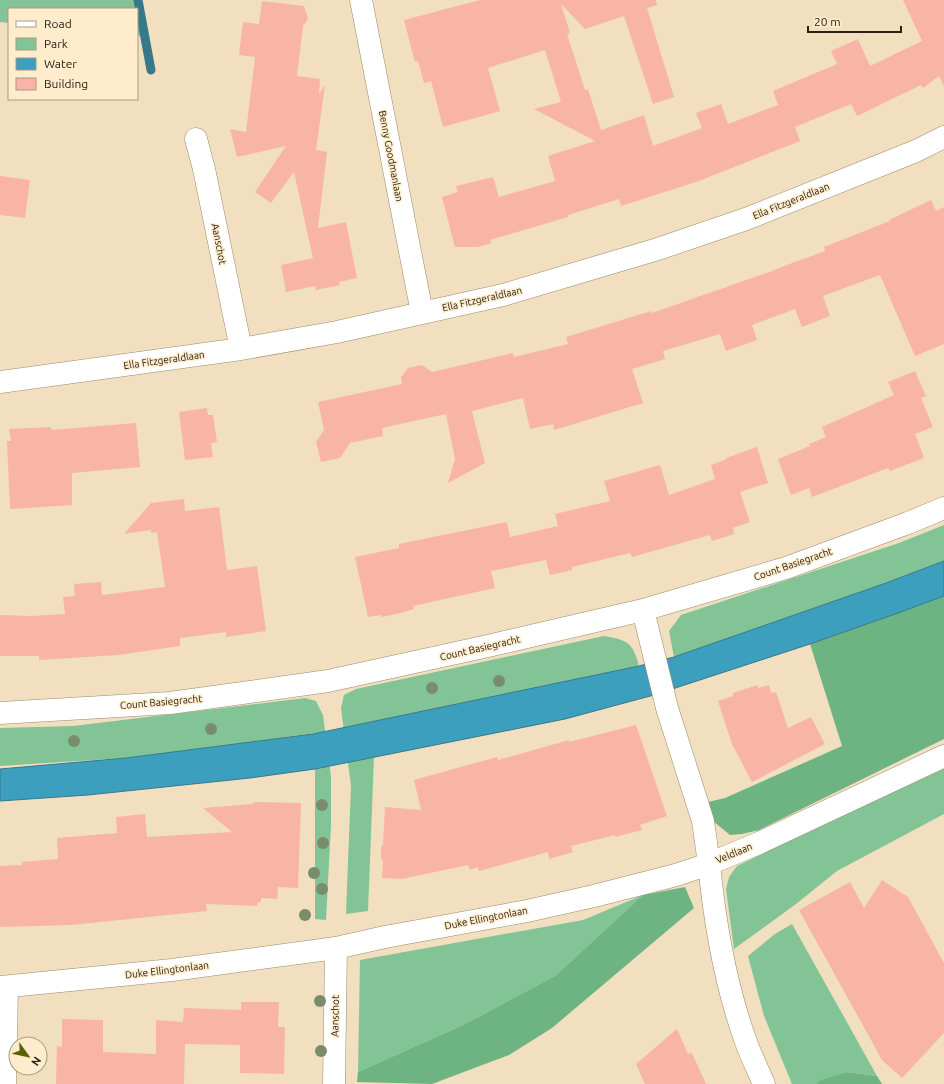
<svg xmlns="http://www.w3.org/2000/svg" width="944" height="1084" font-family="Ubuntu,sans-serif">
  <rect width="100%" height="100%" fill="#f1dfbf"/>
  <!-- green -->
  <path fill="#82c495" d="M 0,0 L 135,0 L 137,9 L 9,9 L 9,23 L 0,22 Z
    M 137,9 L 142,36 L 137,36 Z
    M 944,525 L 944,561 L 886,583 L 674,657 L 669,631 L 681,615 L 899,543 Z
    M 604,636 C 627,640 633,642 639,666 L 353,726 L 358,760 L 374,757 L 368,911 L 346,914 L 351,786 L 341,708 L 344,695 L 356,689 Z
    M 305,698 L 316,701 L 323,715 L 331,777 L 331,825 L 326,920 L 315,919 L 315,769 L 322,768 L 316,733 L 126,758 L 0,766 L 0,728 L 73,726 Z
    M 944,766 L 944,814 L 837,871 L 796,904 L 734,949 L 726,889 L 729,877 L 737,866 Z
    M 643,895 L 555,976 L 465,1024 L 358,1072 L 360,960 L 583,920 Z
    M 792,924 L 877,1076 L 846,1072 L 819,1081 L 817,1084 L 792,1084 L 764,1016 L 748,956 L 775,934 Z"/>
  <!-- forest -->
  <path fill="#6eb483" d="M 944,596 L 944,739 L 759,830 L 742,834 L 730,835 L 713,821 L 708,802 L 725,798 L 842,746 L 810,644 L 898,613 Z
    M 685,887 L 694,908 L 552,1028 L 509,1055 L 432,1084 L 357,1082 L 358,1072 L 465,1024 L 555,976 L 643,895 Z
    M 846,1072 L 877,1076 L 882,1084 L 817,1084 L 818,1081 Z"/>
  <!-- water -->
  <path fill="#3c9fbe" stroke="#36798b" d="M 944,561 L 944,596 L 898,613 L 810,644 L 654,695 L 565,719 L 315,769 L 250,778 L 88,795 L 0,801 L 0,769 L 126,758 L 313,734 L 639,666 L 674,657 L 886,583 Z"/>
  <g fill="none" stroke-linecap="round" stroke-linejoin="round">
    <!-- stream -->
    <path stroke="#36798b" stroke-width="9" d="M 138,0 L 151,70"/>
  </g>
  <!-- building -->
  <path fill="#f8b5a7" d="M 480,0 L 656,0 L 657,5 L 647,8 L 674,97 L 653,104 L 624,16 L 585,29 L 561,4 L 570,33 L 567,34 L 585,90 L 588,89 L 601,130 L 644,115 L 653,146 L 702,128 L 696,113 L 721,104 L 728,124 L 778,105 L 773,91 L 837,64 L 831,51 L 858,39 L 870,66 L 922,41 L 903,0 L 944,0 L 944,86 L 939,76 L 923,88 L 921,85 L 857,116 L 851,104 L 795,127 L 800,141 L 699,181 L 621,206 L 619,199 L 568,215 L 568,217 L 490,240 L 492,243 L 477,247 L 455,247 L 442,197 L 458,192 L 456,186 L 493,177 L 499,197 L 555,181 L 548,156 L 595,141 L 534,109 L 561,102 L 545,50 L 488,68 L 500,111 L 443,127 L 431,81 L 424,83 L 418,61 L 415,62 L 404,20 Z
    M 262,1 L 304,6 L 308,19 L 303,26 L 297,76 L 320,79 L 319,94 L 325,85 L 316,150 L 327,152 L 318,228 L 346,222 L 357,278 L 339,282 L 340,285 L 316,290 L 315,286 L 286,292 L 281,265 L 313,258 L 294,172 L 271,203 L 255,192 L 286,146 L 237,157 L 230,129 L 246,132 L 255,57 L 239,55 L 243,22 L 259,24 Z
    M 0,176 L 30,180 L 25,218 L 0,215 Z
    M 931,200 L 936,211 L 944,207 L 944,344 L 915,356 L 880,275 L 823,296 L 830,316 L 802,327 L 795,309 L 752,325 L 757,340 L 726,351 L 720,334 L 663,351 L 665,359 L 632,369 L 643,403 L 554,430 L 553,424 L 530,429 L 523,398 L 472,411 L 485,463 L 448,483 L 455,459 L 446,414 L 382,428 L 383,436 L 350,443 L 340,458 L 321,462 L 316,442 L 324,430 L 318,402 L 402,384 L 401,377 L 408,368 L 422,365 L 432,372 L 513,353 L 514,357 L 568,344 L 566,337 L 651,311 L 652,313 L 772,271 L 784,266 L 825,251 L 824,247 L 890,221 L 889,220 Z
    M 915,371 L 926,396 L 921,398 L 933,427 L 915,434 L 924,458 L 890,471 L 888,468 L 812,497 L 809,488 L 791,495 L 778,459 L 810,446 L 809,444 L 826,437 L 822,427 L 894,395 L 888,382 Z
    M 207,408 L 208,415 L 213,415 L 217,442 L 211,443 L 213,457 L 185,460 L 179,412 Z
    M 136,423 L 140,467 L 72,473 L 72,505 L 10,509 L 7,441 L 11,441 L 9,429 L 51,427 L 51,430 Z
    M 757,447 L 768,483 L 740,492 L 750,522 L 733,528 L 734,534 L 712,541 L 710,535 L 632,557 L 630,553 L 572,567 L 572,570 L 550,575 L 546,560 L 491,571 L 495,588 L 413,606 L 414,609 L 401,613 L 381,617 L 381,615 L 368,617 L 355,557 L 399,548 L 399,544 L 507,522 L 510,537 L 558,526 L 555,514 L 610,501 L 604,481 L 660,465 L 669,495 L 715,479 L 711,465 L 727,459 L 726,458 Z
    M 184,499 L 185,511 L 219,507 L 227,570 L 257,566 L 266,631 L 226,637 L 226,632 L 180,638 L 180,646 L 118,655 L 39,660 L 39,656 L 0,656 L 0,615 L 32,616 L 65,614 L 63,597 L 75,596 L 74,584 L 101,582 L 102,595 L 165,587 L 157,532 L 151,533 L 151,530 L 124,534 L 151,503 Z
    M 758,685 L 758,688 L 769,685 L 771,693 L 776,692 L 788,728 L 811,717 L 825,744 L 752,782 L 732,744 L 718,701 L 733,696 L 733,693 Z
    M 636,725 L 667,816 L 640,825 L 642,830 L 615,837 L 615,835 L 571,846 L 573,852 L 549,859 L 548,852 L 479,871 L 478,867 L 470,870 L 468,865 L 402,879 L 382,878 L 383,862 L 381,857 L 381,848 L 383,844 L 385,807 L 421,810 L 414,780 L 497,757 L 498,760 L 569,740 L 569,742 Z
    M 253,802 L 301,803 L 298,888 L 278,887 L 277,899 L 261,898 L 261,902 L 258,902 L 257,906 L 206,904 L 207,911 L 71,925 L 0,927 L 0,866 L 22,865 L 22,862 L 58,859 L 57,838 L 117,833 L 116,817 L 145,814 L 147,837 L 232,832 L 203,808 L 253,804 Z
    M 882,880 L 908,897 L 944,963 L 944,1033 L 902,1078 L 882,1060 L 799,910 L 850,882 L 864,908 Z
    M 241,1002 L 279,1002 L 278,1027 L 285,1027 L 284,1074 L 240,1073 L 240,1045 L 185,1044 L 184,1084 L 56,1084 L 57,1046 L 62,1047 L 62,1019 L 103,1020 L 103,1052 L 156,1054 L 156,1020 L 183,1022 L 184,1008 L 241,1010 Z
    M 677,1029 L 688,1054 L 692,1053 L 706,1084 L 645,1084 L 636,1064 Z"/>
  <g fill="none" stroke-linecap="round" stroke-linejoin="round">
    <!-- street casing -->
    <g stroke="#9a8a6c" stroke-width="23">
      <path id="street" d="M 361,0 L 422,313
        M 196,139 L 204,169 L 241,349
        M 0,382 L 241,349 L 337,332 L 503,295 L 658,249 L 746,219 L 916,151 L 944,137
        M 0,713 L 170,703 L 328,681 L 488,646 L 643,610 L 786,568 L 908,523 L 944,508
        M 0,987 L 172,970 L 336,948 L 385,937 L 527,911 L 594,896 L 676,875 L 709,864 L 703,821 L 667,708 L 643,610
        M 5,1084 L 7,987
        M 334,1084 L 336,948
        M 764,1084 C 758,1070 751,1056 746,1042 C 725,984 715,925 709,864 L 759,843 L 944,756"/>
    </g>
    <!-- street -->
    <use href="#street" stroke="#fff" stroke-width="22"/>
  </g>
  <!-- trees -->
  <g fill="#798d6d">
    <circle cx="499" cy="681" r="6"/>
    <circle cx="432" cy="688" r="6"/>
    <circle cx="211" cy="729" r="6"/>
    <circle cx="74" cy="741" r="6"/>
    <circle cx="322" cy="805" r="6"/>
    <circle cx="323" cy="843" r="6"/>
    <circle cx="314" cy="873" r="6"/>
    <circle cx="322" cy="889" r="6"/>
    <circle cx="305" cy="915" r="6"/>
    <circle cx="320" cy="1001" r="6"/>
    <circle cx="321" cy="1051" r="6"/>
  </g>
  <g text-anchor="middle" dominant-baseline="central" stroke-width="3" stroke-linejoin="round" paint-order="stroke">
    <!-- street labels -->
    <g font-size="10" fill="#272014" stroke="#feeccc">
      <text transform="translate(391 156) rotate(79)">Benny Goodmanlaan</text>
      <text transform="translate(791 201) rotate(-22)">Ella Fitzgeraldlaan</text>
      <text transform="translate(219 244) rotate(79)">Aanschot</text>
      <text transform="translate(482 299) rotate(-13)">Ella Fitzgeraldlaan</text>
      <text transform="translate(164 360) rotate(-8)">Ella Fitzgeraldlaan</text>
      <text transform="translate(793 564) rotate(-19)">Count Basiegracht</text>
      <text transform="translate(480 648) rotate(-13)">Count Basiegracht</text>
      <text transform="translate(161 702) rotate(-5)">Count Basiegracht</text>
      <text transform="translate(734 853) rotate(-23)">Veldlaan</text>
      <text transform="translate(486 918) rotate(-11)">Duke Ellingtonlaan</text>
      <text transform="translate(167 970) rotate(-7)">Duke Ellingtonlaan</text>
      <text transform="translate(335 1016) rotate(-89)">Aanschot</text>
    </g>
  </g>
  <!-- legend -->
  <rect x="8" y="8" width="130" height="92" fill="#feeccc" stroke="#a89a82"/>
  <rect x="16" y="21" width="20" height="6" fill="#ffffff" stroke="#a89a82"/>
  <text x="44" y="28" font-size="12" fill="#272014">Road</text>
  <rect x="16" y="38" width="20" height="12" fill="#82c495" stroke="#a89a82"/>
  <text x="44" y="48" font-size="12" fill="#272014">Park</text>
  <rect x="16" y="58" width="20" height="12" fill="#3c9fbe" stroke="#a89a82"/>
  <text x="44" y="68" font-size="12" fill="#272014">Water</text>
  <rect x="16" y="78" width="20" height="12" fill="#f8b5a7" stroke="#a89a82"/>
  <text x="44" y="88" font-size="12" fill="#272014">Building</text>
  <!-- north arrow -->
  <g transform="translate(28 1056) rotate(123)"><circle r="19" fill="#feeccc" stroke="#a89a82"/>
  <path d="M0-3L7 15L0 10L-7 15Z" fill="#596303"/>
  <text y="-6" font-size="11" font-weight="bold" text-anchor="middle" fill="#272014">N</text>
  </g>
  <!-- scale -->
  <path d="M808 26v6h93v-6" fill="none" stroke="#272014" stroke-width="2"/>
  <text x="814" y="26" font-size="12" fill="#272014" stroke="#feeccc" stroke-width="3" paint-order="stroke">20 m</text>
</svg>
